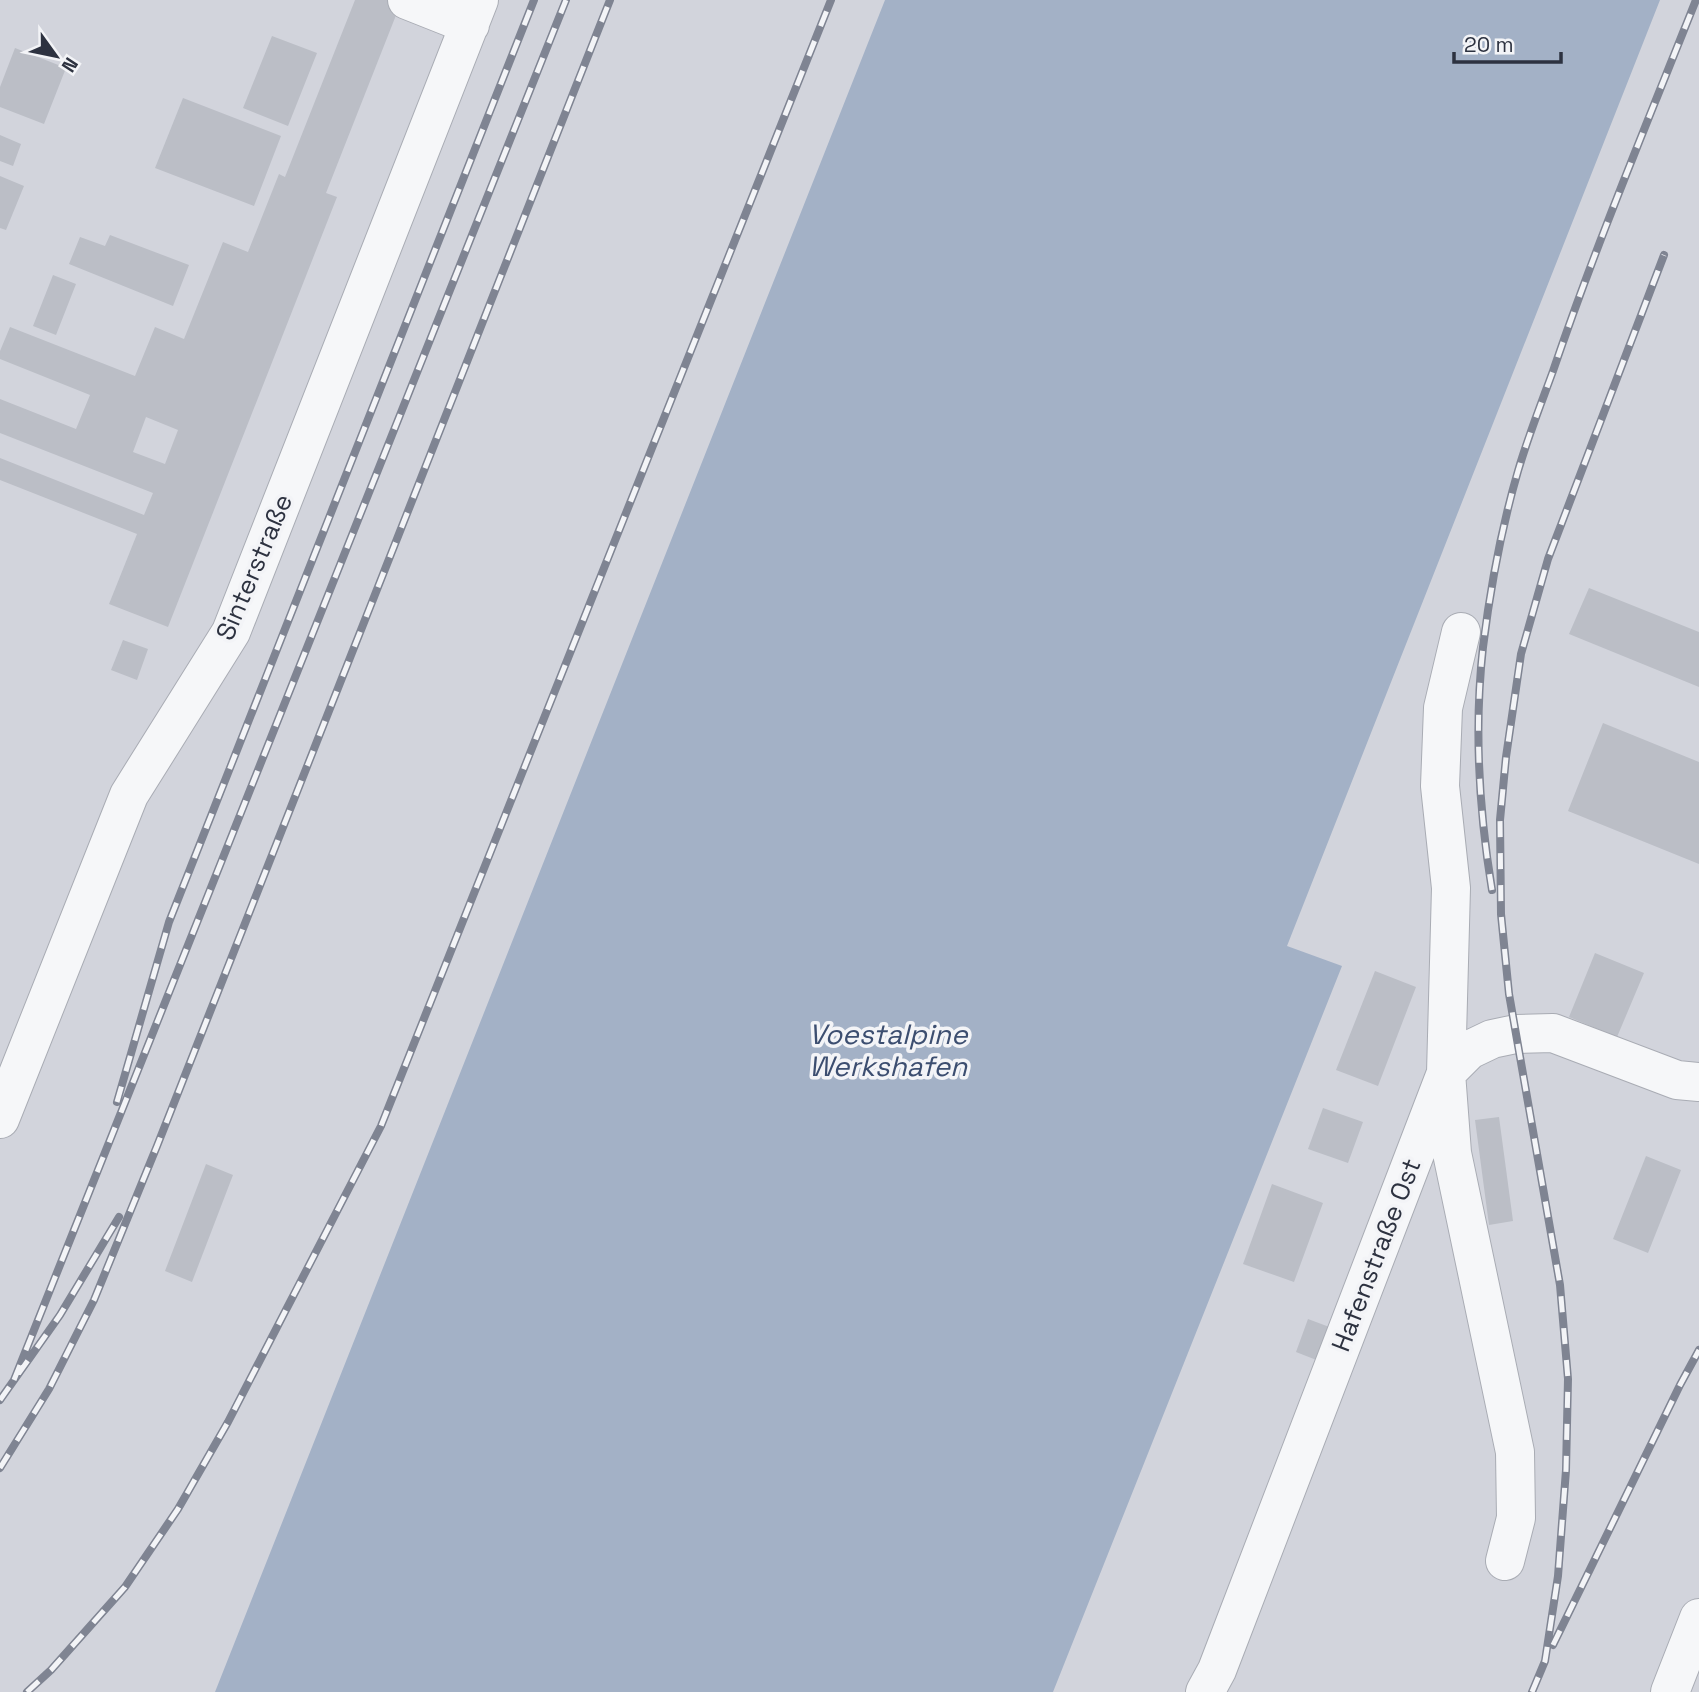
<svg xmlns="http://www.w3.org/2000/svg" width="1699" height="1692" font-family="'Space Grotesk',sans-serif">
  <rect width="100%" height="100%" fill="#e4e5ea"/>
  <!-- built -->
  <path fill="#d2d4dc" d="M 0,0 L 1699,0 L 1699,1692 L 0,1692 Z"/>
  <!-- water -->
  <path fill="#a3b1c6" d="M 885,0 L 1660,0 L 1287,946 L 1342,966 L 1053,1692 L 215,1692 Z"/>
  <!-- building -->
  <path fill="#bbbec6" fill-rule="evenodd" d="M 355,0 L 402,0 L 326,193 L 337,197 L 168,627 L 109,604 L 137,534 L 0,480 L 0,458 L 144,515 L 153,493 L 0,433 L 0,399 L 76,429 L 90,395 L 0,359 L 0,351 L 10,327 L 135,376 L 155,327 L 184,339 L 223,242 L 248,252 L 279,174 L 285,177 ZM 146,417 L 178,430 L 165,464 L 133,452 Z
    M 272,36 L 317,53 L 288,126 L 243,108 Z
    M 15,48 L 66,68 L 44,124 L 0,107 L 0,87 Z
    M 183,98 L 281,136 L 254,206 L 155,168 Z
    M 0,135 L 21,144 L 13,166 L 0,161 Z
    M 0,176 L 24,186 L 6,230 L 0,228 Z
    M 110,235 L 189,265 L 173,306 L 69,264 L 80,237 L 105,246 Z
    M 53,275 L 76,284 L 56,335 L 33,326 Z
    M 1589,588 L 1699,632 L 1699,687 L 1569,634 Z
    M 123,640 L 148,649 L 137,680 L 111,670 Z
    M 1603,723 L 1699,762 L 1699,864 L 1568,811 Z
    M 1595,953 L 1644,973 L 1617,1037 L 1569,1017 Z
    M 1375,971 L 1416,987 L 1378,1086 L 1336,1070 Z
    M 1323,1108 L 1363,1122 L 1348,1163 L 1308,1149 Z
    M 1499,1117 L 1513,1221 L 1489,1225 L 1475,1120 Z
    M 1646,1156 L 1681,1170 L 1648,1253 L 1613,1239 Z
    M 206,1164 L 233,1175 L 192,1282 L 165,1271 Z
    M 1272,1184 L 1323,1203 L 1294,1282 L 1243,1264 Z
    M 1308,1319 L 1332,1328 L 1319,1361 L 1296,1352 Z"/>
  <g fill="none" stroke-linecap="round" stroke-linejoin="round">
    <!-- minor casing -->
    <g stroke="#a9acb4" stroke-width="40">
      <path id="minor" d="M 407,0 L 470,25
        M 1461,632 L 1443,708 L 1440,786 L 1451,888 L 1446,1073 L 1452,1153 L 1515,1452 L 1516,1518 L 1505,1561
        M 0,1119 L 129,795 L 231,632 L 479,0
        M 1205,1692 L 1217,1670 L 1446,1073 L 1469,1050 L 1492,1039 L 1516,1034 L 1553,1033 L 1677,1080 L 1699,1082
        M 1670,1692 L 1699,1618"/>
    </g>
    <!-- minor -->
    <use href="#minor" stroke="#f6f7f9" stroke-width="38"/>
    <!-- rail casing -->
    <g stroke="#7f8492" stroke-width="8">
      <path id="rail" d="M 1492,890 C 1479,811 1474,728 1483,647 C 1490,590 1502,526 1518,471 C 1528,437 1541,404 1553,371 C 1596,245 1647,123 1696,0
        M 117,1102 L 169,922 L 534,0
        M 14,1380 L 566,0
        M 0,1400 L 60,1315 L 119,1217
        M 0,1468 L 49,1389 L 94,1300 L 157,1146 L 610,0
        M 1553,1645 L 1680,1385 L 1699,1350
        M 27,1692 L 51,1670 L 125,1587 L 178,1509 L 228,1422 L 381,1126 L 831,0
        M 1532,1692 L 1545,1661 L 1558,1576 L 1566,1470 L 1568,1379 L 1560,1285 L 1509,994 L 1501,914 L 1500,820 L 1506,757 L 1521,654 L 1548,559 L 1664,255"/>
    </g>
    <!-- rail -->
    <use href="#rail" stroke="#f3f4f7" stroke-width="5" stroke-dasharray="16" stroke-linecap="butt"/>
  </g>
  <g text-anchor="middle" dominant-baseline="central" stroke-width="7" stroke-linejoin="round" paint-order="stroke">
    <!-- street labels -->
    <g font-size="26" fill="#2d3240" stroke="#f3f4f7">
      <text transform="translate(254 567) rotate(-67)">Sinterstraße</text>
      <text transform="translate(1376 1255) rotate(-69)">Hafenstraße Ost</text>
    </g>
    <!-- water labels -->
    <g font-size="28" font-style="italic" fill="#3c4e70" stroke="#f3f4f7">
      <text x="888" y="1034">Voestalpine<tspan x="888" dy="32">Werkshafen</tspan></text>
    </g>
  </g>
  <!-- north arrow -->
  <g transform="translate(56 56) rotate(123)" stroke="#f3f4f7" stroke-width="5" paint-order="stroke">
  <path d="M0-5L12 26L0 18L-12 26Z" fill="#2d3240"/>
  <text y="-10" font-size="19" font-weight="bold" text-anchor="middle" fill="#2d3240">N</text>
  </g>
  <!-- scale -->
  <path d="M1454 52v10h107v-10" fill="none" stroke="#2d3240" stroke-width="3.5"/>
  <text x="1464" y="52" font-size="21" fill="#2d3240" stroke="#f3f4f7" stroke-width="5" paint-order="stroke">20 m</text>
</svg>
